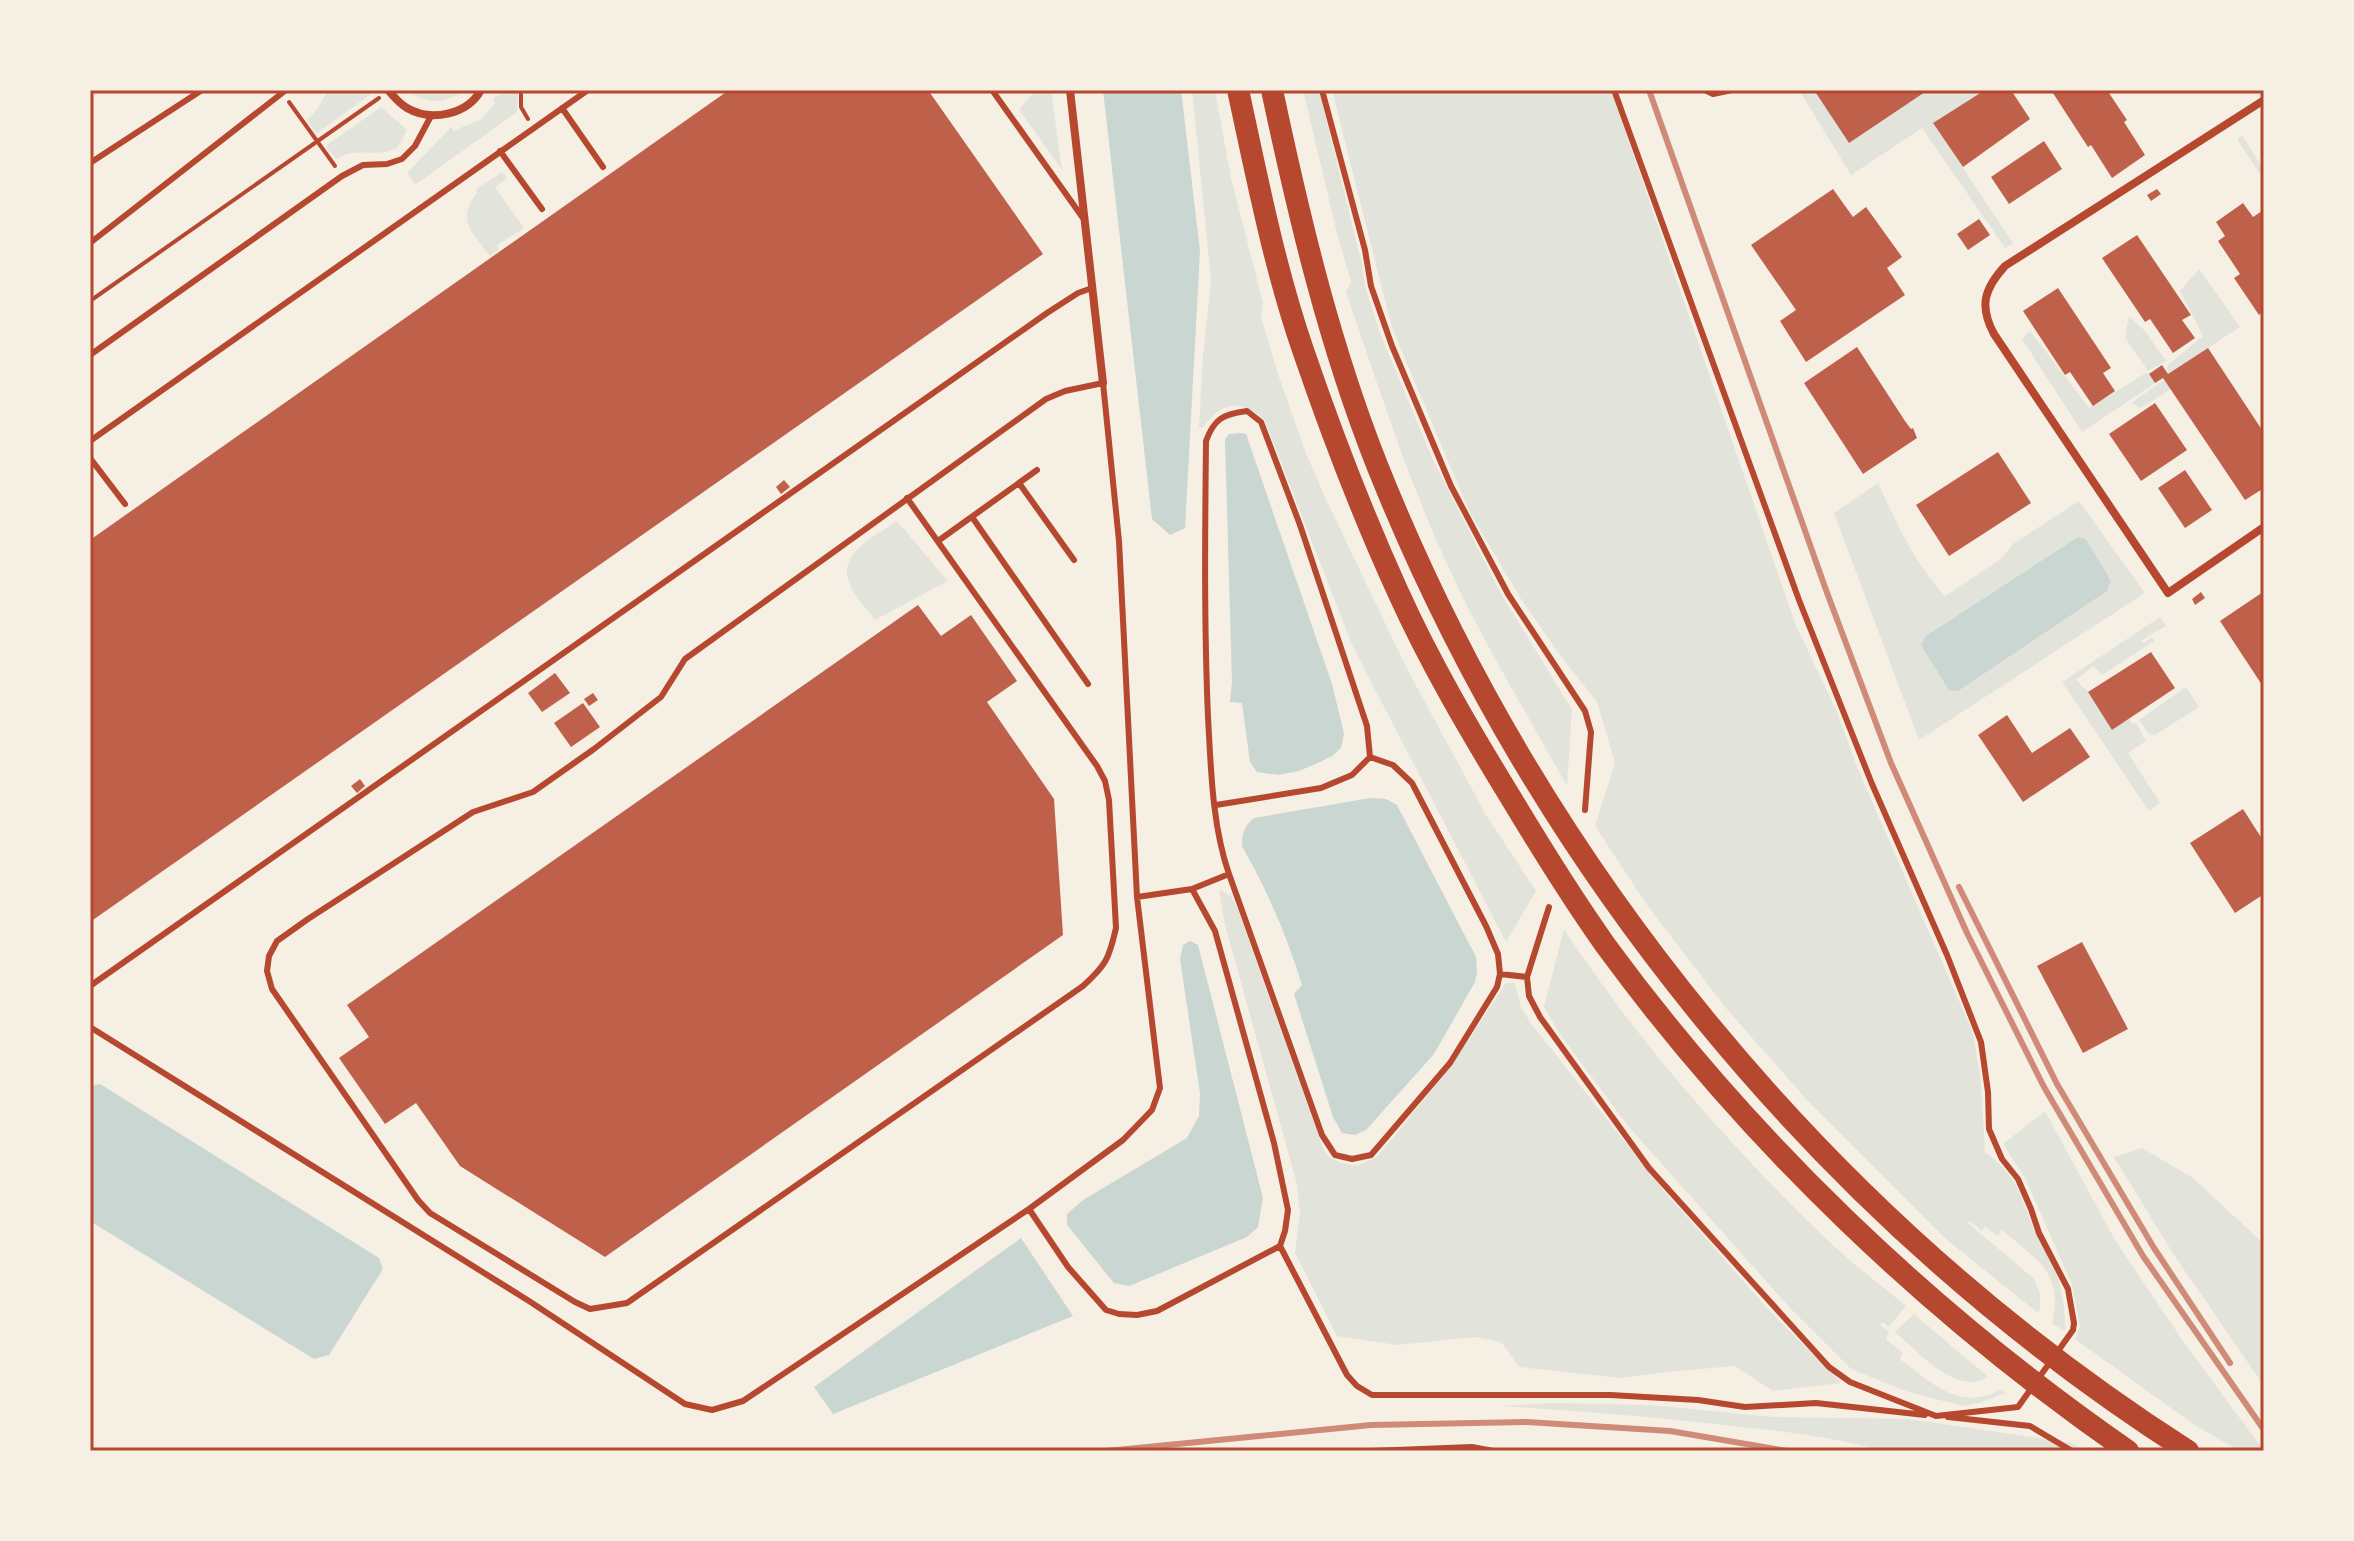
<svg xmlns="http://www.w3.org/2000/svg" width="2354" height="1541" font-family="Overpass,sans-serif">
  <rect width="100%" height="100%" fill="#f6efe4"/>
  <!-- green -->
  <path fill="#e2e4dc" d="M 328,90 L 370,90 L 371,94 L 316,134 L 307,120 L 318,108 Z
    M 408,90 L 465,90 C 447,103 426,106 408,90 Z
    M 506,90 L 518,90 L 517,112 L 415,185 L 407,173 L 452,126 L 453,131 L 480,120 L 495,104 L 493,99 Z
    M 1030,90 L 1051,90 L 1062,170 L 1019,109 L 1033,94 Z
    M 1192,90 L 1215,90 L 1231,178 L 1263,303 L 1261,317 L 1278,374 L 1305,451 L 1324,495 L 1405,665 L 1486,815 L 1536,891 L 1506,942 L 1353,647 L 1264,419 C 1237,397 1222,403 1202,428 L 1199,428 L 1203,355 L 1211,281 Z
    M 1303,90 L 1319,90 L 1362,264 L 1365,286 L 1380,333 L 1433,460 L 1499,590 L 1572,710 L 1567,786 C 1523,707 1474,627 1438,544 C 1402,462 1375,376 1346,292 L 1351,282 L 1336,229 Z
    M 1332,90 L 1611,90 L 1795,623 L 1837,712 L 1857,767 L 1973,1033 L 1981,1083 L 1985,1152 C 2018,1176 2020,1195 2034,1230 C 2038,1238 2043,1245 2047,1252 C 2061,1280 2065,1301 2065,1331 L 2052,1324 C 2064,1272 2037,1261 2002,1230 L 1997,1236 L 1985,1226 L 1982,1231 L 1970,1221 L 1968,1223 L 2034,1279 L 2040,1294 L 2040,1308 L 2038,1313 L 1947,1240 L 1807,1100 L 1725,1007 L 1690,961 L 1649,908 L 1595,826 L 1615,763 L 1597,702 L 1560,655 L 1521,599 L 1470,513 L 1392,328 Z
    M 1799,90 L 1814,90 L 1849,142 L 1925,90 L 1985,90 L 1933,123 L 2013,243 L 2005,248 L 1922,128 L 1851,175 Z
    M 381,107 L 407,130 L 398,147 C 378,160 357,145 337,159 L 327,149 L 327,145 Z
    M 2242,135 L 2264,170 L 2264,180 L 2237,139 Z
    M 502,172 L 506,176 L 506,179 L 495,187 L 524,228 L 497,245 L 499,250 L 490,256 C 473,233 455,221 477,193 L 476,189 Z
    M 2199,269 L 2240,327 L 2168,374 L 2167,366 L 2203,336 L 2180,291 Z
    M 2129,316 L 2144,330 L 2166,361 L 2148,371 L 2125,338 Z
    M 2030,331 L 2089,408 L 2146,373 L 2149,374 L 2155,383 L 2082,432 L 2022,339 Z
    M 2164,380 L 2171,389 L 2141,408 L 2131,403 Z
    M 1878,483 C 1896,522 1915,564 1945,596 L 2002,558 L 2013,544 L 2079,501 L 2145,593 L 1919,740 L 1834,513 Z
    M 897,521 L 948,581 L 875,620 C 867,609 855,597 850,585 C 835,554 876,536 897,521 Z
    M 2160,617 L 2166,626 L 2141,641 L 2143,643 L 2152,637 L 2154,641 L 2102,675 L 2094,666 L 2076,680 L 2088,692 L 2112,729 L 2129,719 L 2133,724 L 2136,723 L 2146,741 L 2128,753 L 2160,803 L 2149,811 L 2062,682 Z
    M 2186,687 L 2199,707 L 2155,735 L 2149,734 L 2139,720 Z
    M 1219,889 L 1231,896 L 1238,910 L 1323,1148 L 1329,1157 L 1339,1162 L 1357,1166 L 1377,1157 L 1450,1068 L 1506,983 L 1515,983 L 1521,1007 L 1532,1025 L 1664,1191 L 1767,1308 L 1841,1383 L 1773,1391 L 1735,1366 L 1666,1372 L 1620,1378 L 1519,1367 L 1501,1342 L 1475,1337 L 1397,1345 L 1337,1336 L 1295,1253 L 1300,1213 L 1297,1184 L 1225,925 Z
    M 1564,929 C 1639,1044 1736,1153 1836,1248 C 1858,1268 1883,1287 1906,1306 L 1889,1327 L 1883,1322 L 1880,1325 L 1889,1332 L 1886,1340 L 1903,1353 L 1900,1359 C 1931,1382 1960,1413 2001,1389 L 2006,1393 L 1979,1403 L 1963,1406 L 1908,1392 L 1851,1369 L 1790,1308 L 1628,1126 L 1559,1033 L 1544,1007 Z
    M 2045,1111 L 2115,1240 L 2185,1344 L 2264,1451 L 2239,1451 L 2193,1424 L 2075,1339 L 2080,1327 L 2072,1285 L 2026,1180 L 2003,1144 Z
    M 2142,1148 L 2193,1178 L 2264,1244 L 2264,1386 L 2174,1255 L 2114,1157 Z
    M 1914,1314 L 1988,1377 C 1956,1397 1918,1351 1895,1332 Z
    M 1552,1403 L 1651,1405 L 1772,1417 L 1909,1419 L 2072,1443 L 2083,1451 L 1883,1451 C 1834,1437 1783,1431 1732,1426 C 1656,1417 1579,1411 1501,1406 Z"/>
  <!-- water -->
  <path fill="#c9d6d2" d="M 1103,90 L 1181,90 L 1200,251 L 1185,528 L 1170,535 L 1152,519 Z
    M 1240,433 L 1246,434 L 1332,684 L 1344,734 L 1341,748 L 1332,756 L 1320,762 L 1299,771 L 1278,775 L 1257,772 L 1250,762 L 1242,703 L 1230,702 L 1232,682 L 1225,440 L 1229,434 Z
    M 2078,537 L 2086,539 L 2111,581 L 2107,591 L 1958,691 L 1949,690 L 1921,645 L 1926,636 Z
    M 1370,798 L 1386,799 L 1397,805 L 1476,957 L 1477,972 L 1475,982 L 1434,1054 L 1366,1130 L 1355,1135 L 1342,1133 L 1333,1117 L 1294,994 L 1302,985 C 1287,936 1267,890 1242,846 C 1242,833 1244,826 1254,818 Z
    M 1190,941 L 1198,945 L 1263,1198 L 1258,1227 L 1247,1237 L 1129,1286 L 1114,1283 L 1067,1225 L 1067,1214 L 1083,1200 L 1187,1138 L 1199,1116 L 1200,1093 L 1180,959 L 1183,945 Z
    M 100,1084 L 379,1258 L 383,1269 L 329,1355 L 314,1359 L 90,1221 L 90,1086 Z
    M 1021,1238 L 1073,1316 L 833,1414 L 814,1387 Z"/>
  <!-- building -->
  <path fill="#bf614a" d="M 729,90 L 928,90 L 1043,254 L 90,922 L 90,540 Z
    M 1814,90 L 1928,90 L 1849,143 Z
    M 1985,90 L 2011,90 L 2030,119 L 1963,167 L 1933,123 Z
    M 2051,90 L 2107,90 L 2127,120 L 2124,122 L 2145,155 L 2112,178 L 2091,145 L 2088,147 Z
    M 2044,141 L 2062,169 L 2009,204 L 1991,177 Z
    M 1833,189 L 1853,217 L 1866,207 L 1902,257 L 1887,268 L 1905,295 L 1806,362 L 1780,321 L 1796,310 L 1751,245 Z
    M 2157,189 L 2161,194 L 2151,201 L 2147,195 Z
    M 2243,203 L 2253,217 L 2262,211 L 2264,214 L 2264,258 L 2261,260 L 2264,265 L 2264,311 L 2259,315 L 2234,278 L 2240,274 L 2218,241 L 2225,236 L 2216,222 Z
    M 1979,219 L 1990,235 L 1968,250 L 1957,234 Z
    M 2137,235 L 2191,315 L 2182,320 L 2195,338 L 2173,353 L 2150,319 L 2145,322 L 2102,258 Z
    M 2058,288 L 2111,368 L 2103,373 L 2115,391 L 2093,406 L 2070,372 L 2065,375 L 2023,311 Z
    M 1857,347 L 1905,421 L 1911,429 L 1913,428 L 1917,438 L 1863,474 L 1804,383 Z
    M 2208,348 L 2264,433 L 2264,488 L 2245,500 L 2163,378 L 2155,383 L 2149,374 L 2162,365 L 2168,374 Z
    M 2155,403 L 2187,450 L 2141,481 L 2109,434 Z
    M 1998,452 L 2031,503 L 1949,556 L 1916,505 Z
    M 2185,470 L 2212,510 L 2185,528 L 2158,488 Z
    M 784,480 L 790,487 L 781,494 L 776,487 Z
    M 2201,592 L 2205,598 L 2195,605 L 2192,599 Z
    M 2263,592 L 2264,594 L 2264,688 L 2220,621 Z
    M 918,605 L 941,636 L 971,615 L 1017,681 L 987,702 L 1054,799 L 1063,935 L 605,1257 L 460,1166 L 416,1103 L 385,1124 L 339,1058 L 369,1037 L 347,1005 Z
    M 2151,652 L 2175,688 L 2112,730 L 2088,692 Z
    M 555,673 L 570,693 L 542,712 L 528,693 Z
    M 593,693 L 598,700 L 589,706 L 584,699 Z
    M 583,703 L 600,727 L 571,747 L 554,723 Z
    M 2007,715 L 2032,753 L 2070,728 L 2090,757 L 2023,802 L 1978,735 Z
    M 360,779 L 365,786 L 357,793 L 351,786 Z
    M 2243,809 L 2264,842 L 2264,894 L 2235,913 L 2190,843 Z
    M 2082,942 L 2128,1029 L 2083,1053 L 2037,966 Z"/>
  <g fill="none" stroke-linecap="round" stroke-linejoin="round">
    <!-- path -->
    <path stroke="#b5482f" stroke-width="4" d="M 521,90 L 521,107 L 528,119
      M 289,102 L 335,166
      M 90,301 L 379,98"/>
    <!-- service -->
    <path stroke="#b5482f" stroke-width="6" d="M 992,90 L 1083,218
      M 1322,90 L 1365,250 L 1371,286 L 1392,346 L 1451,486 L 1508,594 L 1585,711 L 1591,732 L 1585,810
      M 1705,90 L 1713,94 L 1732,90
      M 562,108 L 603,167
      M 500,151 L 542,209
      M 90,163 L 202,90
      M 90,243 L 286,90
      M 90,355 L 342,176 L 363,165 L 387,164 L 402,159 L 415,146 L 431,116
      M 90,441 L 588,90
      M 90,458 L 125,504
      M 1019,483 L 1074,560
      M 972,517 L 1088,684
      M 938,541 L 1037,470
      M 1216,805 L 1321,788 L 1352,775 L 1370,757
      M 1192,889 L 1229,874 L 1322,1135 L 1335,1155 L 1352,1159 L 1371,1155 L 1450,1063 L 1497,987 L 1500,974 L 1498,954 L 1486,926 L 1412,783 L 1393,765 L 1370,757 L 1367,726 L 1300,525 L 1261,422 L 1247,411 C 1223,414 1214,419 1206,441 C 1205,533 1204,625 1208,717 C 1211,769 1212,825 1229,874
      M 1549,907 L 1527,977 L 1529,996 L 1540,1017 L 1649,1168 L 1829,1367 L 1850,1382 L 1936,1416 L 2018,1407 L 2073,1330 L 2074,1323 L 2068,1289 L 2039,1233 L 2031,1209 L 2018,1179 L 2002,1159 L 1989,1129 L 1988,1092 L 1981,1042 L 1947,955 L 1872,784 L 1799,600 L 1614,90
      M 1500,974 L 1527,977
      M 90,986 L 1047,313 L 1078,293 L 1092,288
      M 90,1027 L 529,1301 L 685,1404 L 712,1410 L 743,1401 L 1029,1209 L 1123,1140 L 1152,1110 L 1160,1088 L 1137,897 L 1119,541 L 1103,383 L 1065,391 L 1046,399 L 685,659 L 661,697 L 594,749 L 533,792 L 473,812 L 308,919 L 277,941 L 269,956 L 267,971 L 272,989 L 418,1200 L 430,1213 L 575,1302 L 590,1309 L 627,1303 L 1083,986 C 1106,965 1109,959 1116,928 L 1109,800 L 1105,781 L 1097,766 L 907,498
      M 1029,1209 L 1068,1267 L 1106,1310 L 1119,1314 L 1137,1315 L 1157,1311 L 1280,1246 L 1285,1231 L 1288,1210 L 1274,1143 L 1215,931 L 1192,889 L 1137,897
      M 1280,1246 L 1347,1375 L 1357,1386 L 1372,1395 L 1610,1395 L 1698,1400 L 1745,1407 L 1816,1403 L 1925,1415
      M 1948,1417 L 2030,1426 L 2072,1451
      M 1371,1451 L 1472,1447 L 1493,1451"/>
    <!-- minor -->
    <path stroke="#b5482f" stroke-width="8" d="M 388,90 C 393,96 400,104 407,108 C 431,122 467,115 481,90
      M 1070,90 L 1103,383
      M 2264,100 L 2005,266 C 1984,289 1979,306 1994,334 L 2168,593 L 2264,527"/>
    <!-- trunk -->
    <path stroke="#b5482f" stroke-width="22" d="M 1238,90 C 1257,177 1274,266 1303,350 C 1331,432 1362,513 1398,592 C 1430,663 1470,731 1511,798 C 1541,848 1572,898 1606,946 C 1748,1140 1930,1314 2128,1451
      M 1272,90 C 1299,217 1329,344 1377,465 C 1537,866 1824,1218 2188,1451"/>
    <!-- rail -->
    <path stroke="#cf8b77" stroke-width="6" d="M 1649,90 L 1826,590 L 1891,763 L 1967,933 L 2044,1087 L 2143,1256 L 2264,1430
      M 1959,887 L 2057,1084 L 2154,1248 L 2230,1363
      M 1106,1451 L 1371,1425 L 1527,1422 L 1670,1431 L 1787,1451"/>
  </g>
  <!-- border -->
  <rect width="2354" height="1541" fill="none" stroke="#f6efe4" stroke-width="184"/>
  <rect x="92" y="92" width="2170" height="1357" fill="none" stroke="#b5482f" stroke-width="3"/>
</svg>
